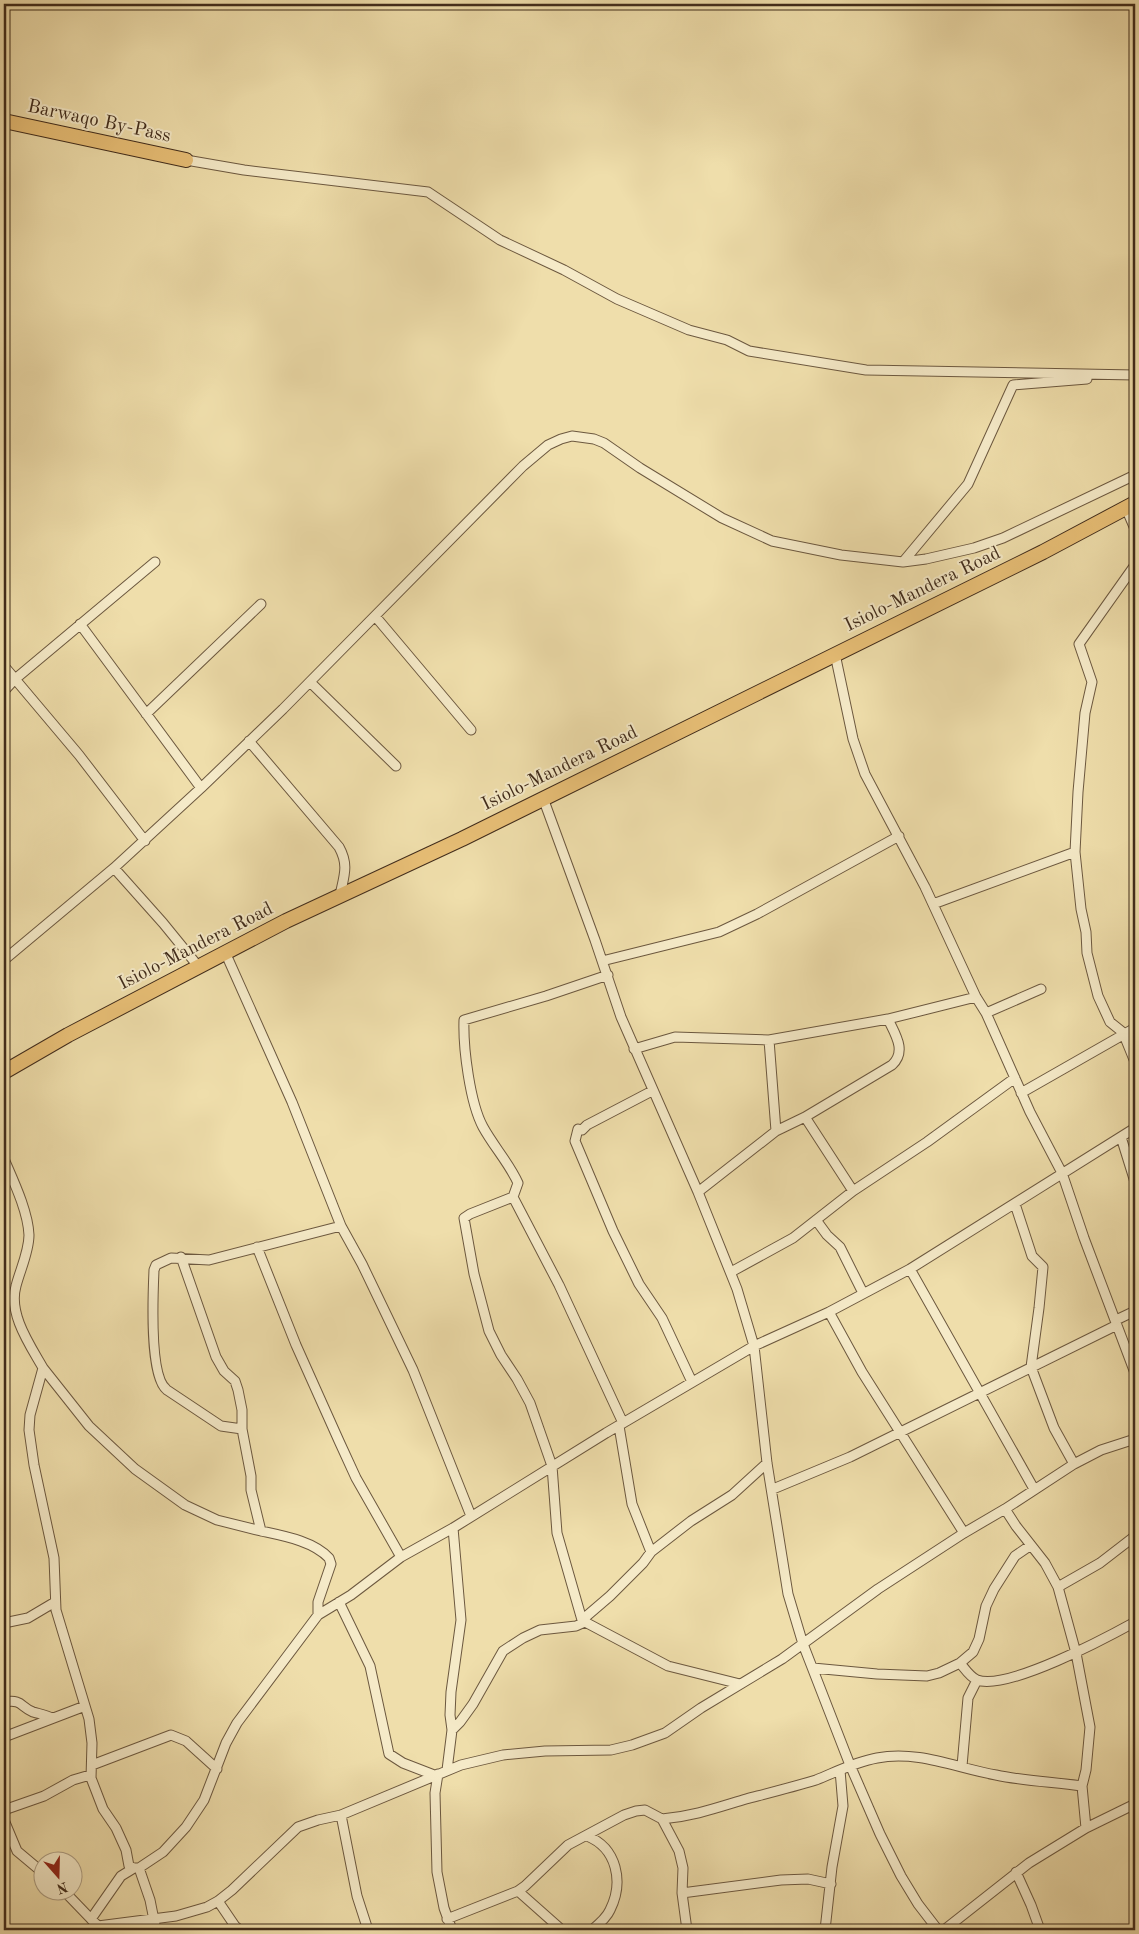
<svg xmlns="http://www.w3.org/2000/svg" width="1139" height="1934" font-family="'Old Standard TT',serif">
  <rect width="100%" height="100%" fill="#efdeab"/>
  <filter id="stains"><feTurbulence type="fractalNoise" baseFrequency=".004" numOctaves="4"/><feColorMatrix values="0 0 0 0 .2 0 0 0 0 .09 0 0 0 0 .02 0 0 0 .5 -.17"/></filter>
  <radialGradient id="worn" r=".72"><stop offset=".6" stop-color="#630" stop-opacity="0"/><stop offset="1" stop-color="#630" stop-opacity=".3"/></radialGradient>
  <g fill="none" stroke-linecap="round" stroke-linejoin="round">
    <!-- minor casing -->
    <g stroke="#6c583f" stroke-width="11">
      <path id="minor" d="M 186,160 L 244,170 L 428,192 L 500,240 L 564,270 L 617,299 L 689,330 L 727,340 L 749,351 L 866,370 L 1135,375
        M 1126,508 L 1135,529
        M 903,562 L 968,484 L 1013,385 L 1087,379
        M 375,616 L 471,730
        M 80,624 L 201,788
        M 835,654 L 853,739 L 865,774 L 925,887 L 976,997 L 986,1013 L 1030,1112 L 1062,1173 L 1084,1238 L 1135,1373
        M 4,666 L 79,755 L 145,841
        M 310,682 L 396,766
        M 4,691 L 14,680 L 155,562
        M 146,714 L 261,604
        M 249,741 L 339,847 C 349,865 344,876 340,895
        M 543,798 L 595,940 L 621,1017 L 698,1192 L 737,1289 L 754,1346 L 767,1463 L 788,1594 L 803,1644 L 850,1765 L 880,1834 L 901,1876 L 918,1904 L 938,1930
        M 114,868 L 163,923 L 198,966
        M 933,904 L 1075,852
        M 225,952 L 292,1102 L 341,1226 L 362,1264 L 413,1370 L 471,1516
        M 4,960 L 114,868 L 201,788 L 283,709 L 523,466 L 548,445 L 561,439 L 572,436 L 594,439 L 604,443 L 640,468 L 722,518 L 772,541 L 841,555 L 903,562 L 926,559 L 974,548 L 1003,538 L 1135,475
        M 602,961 L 719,932 L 757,914 L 899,836
        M 986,1013 L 1041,989
        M 1125,1034 L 1110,1022 L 1098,996 L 1087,953 L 1086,932 L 1081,909 L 1075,852 L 1078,792 L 1085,713 L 1092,682 L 1079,644 L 1135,565
        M 1124,1035 L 1135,1062
        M 769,1040 L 776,1131
        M 634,1049 L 675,1037 L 769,1040 L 888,1019 L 976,997
        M 652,1091 L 587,1125 L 582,1130 L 578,1129 L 575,1141 L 613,1231 L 639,1284 L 662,1318 L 692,1382
        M 1021,1093 L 1135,1028
        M 805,1117 L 853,1191
        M 1121,1137 L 1135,1182
        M 4,1159 C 13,1180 28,1211 29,1235 C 29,1252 20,1270 16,1286 C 8,1314 30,1345 43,1368 L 30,1415 L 29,1430 L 34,1465 L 54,1558 L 56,1610 L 89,1719 L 92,1743 L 91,1778 L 103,1809 L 116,1828 L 126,1850 L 129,1866 L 134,1868
        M 698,1192 L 776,1131 L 805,1117 L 892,1065 C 907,1051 895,1034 888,1019
        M 513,1197 L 559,1285 L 623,1423
        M 1015,1204 L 1032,1256 L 1043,1267 L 1039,1308 L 1031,1367 L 1054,1428 L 1074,1464
        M 816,1220 L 827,1235 L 840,1247 L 863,1293
        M 257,1247 L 296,1345 L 339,1441 L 356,1478 L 401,1557
        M 181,1257 L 216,1357 L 224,1371 L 235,1381 L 238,1390 L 242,1410 L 242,1429 L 251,1476 L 251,1490 L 261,1531 C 284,1536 313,1541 329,1558 L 331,1564 L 318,1602 L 318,1615
        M 910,1269 L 1034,1489
        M 731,1272 L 793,1238 L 853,1191 L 927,1142 L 1015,1078
        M 829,1312 L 862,1372 L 964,1533
        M 1116,1320 L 1135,1311
        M 43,1368 L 89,1426 L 135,1469 L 185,1505 L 217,1520 L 261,1531
        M 619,1426 L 632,1504 L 651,1552
        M 242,1429 L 221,1426 L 167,1390 C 149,1377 153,1293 154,1270 L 156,1265 L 171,1258 L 209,1260 L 341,1226
        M 773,1489 L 850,1457 L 1117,1325
        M 1005,1509 L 1016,1526 L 1045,1563 L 1058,1587 L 1076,1653 L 1090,1727 L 1086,1770 L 1082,1786 L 1086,1828
        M 1058,1587 L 1100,1563 L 1135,1536
        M 339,1602 L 370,1666 L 389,1754 L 403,1763 L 434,1775
        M 582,1620 L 557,1533 L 552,1466 L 530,1403 L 517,1379 L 501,1355 L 489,1331 L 474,1274 L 464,1218 L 470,1214 L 513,1197 L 518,1183 C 509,1163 494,1147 483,1127 C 470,1103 463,1048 464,1020 L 546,996 L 608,975
        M 585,1622 L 668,1666 L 740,1684
        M 4,1623 L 28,1618 L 55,1602
        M 960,1663 C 965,1669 970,1677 977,1680 C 1007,1691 1106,1638 1135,1622
        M 813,1668 L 877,1674 L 927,1676 L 939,1673 L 960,1663 L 973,1652 L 979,1639 L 986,1606 L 994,1589 L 1015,1556 L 1031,1545
        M 4,1702 C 23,1699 20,1707 33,1712 C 40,1714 46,1715 52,1718
        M 452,1730 L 460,1722 L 473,1704 L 503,1651 L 523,1638 L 540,1630 L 576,1626 L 585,1622 L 582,1620 L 610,1596 L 643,1563 L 651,1552 L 691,1521 L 732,1495 L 767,1463
        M 4,1737 L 85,1706
        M 92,1765 L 171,1735 L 186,1741 L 217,1769
        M 962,1766 L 968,1698 L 977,1680
        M 447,1770 L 452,1730 L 450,1715 L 451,1692 L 461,1620 L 453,1528
        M 438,1774 L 435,1793 L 437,1872 L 444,1908 L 452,1930
        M 4,1810 L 44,1796 L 73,1780 L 90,1775
        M 341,1815 L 357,1896 L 368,1930
        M 662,1819 C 694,1816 716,1808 746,1799 C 769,1793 793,1787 816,1780 C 836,1772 855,1762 877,1758 C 918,1750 956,1768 996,1775 C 1024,1781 1054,1782 1082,1786
        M 4,1820 L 17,1851 L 42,1872
        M 587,1836 C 617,1848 624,1882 610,1910 C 607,1917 598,1925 592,1930
        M 139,1868 L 150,1900 L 156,1930
        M 1016,1872 L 1031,1905 L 1040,1930
        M 518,1891 L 562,1930
        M 65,1892 L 91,1919
        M 682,1893 L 781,1880 L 808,1879 L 831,1884
        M 218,1901 L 235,1926 L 240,1930
        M 447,1919 L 518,1891 L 525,1886 L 568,1845 L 624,1815 L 636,1811 L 645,1810 L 662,1819 L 679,1851 L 683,1868 L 682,1893 L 687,1930
        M 98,1926 L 91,1919 L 121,1876 L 134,1868 L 139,1868 L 163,1852 L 186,1827 L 204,1800 L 226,1743 L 237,1723 L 318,1615 L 351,1595 L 401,1557 L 453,1528 L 606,1433 L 754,1346 L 829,1312 L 910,1269 L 1135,1128
        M 93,1930 L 98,1926 L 176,1916 L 207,1907 L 218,1901 L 232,1890 L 298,1827 L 318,1820 L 341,1815 L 461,1765 L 503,1755 L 545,1751 L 611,1750 L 632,1745 L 665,1733 L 701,1708 L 782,1659 L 878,1589 L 964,1533 L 1005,1509 L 1074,1464 L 1101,1450 L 1135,1439
        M 825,1930 L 832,1867 L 843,1806 L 840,1770
        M 944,1930 L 1029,1863 L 1086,1828 L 1135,1804"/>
    </g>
    <!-- highway casing -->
    <g stroke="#412c1b" stroke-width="16">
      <path id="highway" d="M 4,121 L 186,160
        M 4,1072 L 68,1035 L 286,921 L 462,839 L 1043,552 L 1135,503"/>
    </g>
    <!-- minor -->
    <use href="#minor" stroke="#f5eac8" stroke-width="9"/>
    <!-- highway -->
    <use href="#highway" stroke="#e8bf76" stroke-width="14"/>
  </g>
  <g text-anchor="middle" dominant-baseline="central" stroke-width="4" stroke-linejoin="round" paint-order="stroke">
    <!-- street labels -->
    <g font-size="19" fill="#412c1b" stroke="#f5eac8">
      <text transform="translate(99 122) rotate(12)">Barwaqo By-Pass</text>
      <text transform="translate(923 590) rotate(-26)">Isiolo-Mandera Road</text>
      <text transform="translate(560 769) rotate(-26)">Isiolo-Mandera Road</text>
      <text transform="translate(196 947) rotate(-27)">Isiolo-Mandera Road</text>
    </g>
  </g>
  <!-- margin -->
  <rect width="1139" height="1934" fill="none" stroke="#efdeab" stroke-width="20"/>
  <rect x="5" y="5" width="1129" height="1924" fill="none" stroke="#412c1b" stroke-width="2.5"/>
  <rect x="10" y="10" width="1119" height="1914" fill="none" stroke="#412c1b"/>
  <!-- north arrow -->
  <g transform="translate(58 1876) rotate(160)"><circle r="24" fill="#f5eac8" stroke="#ad9e83"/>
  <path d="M0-4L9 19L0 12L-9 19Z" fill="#8f2418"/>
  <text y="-8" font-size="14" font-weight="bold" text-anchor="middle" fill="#412c1b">N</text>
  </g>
  <rect width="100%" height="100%" filter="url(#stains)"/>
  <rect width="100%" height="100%" fill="url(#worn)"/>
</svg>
